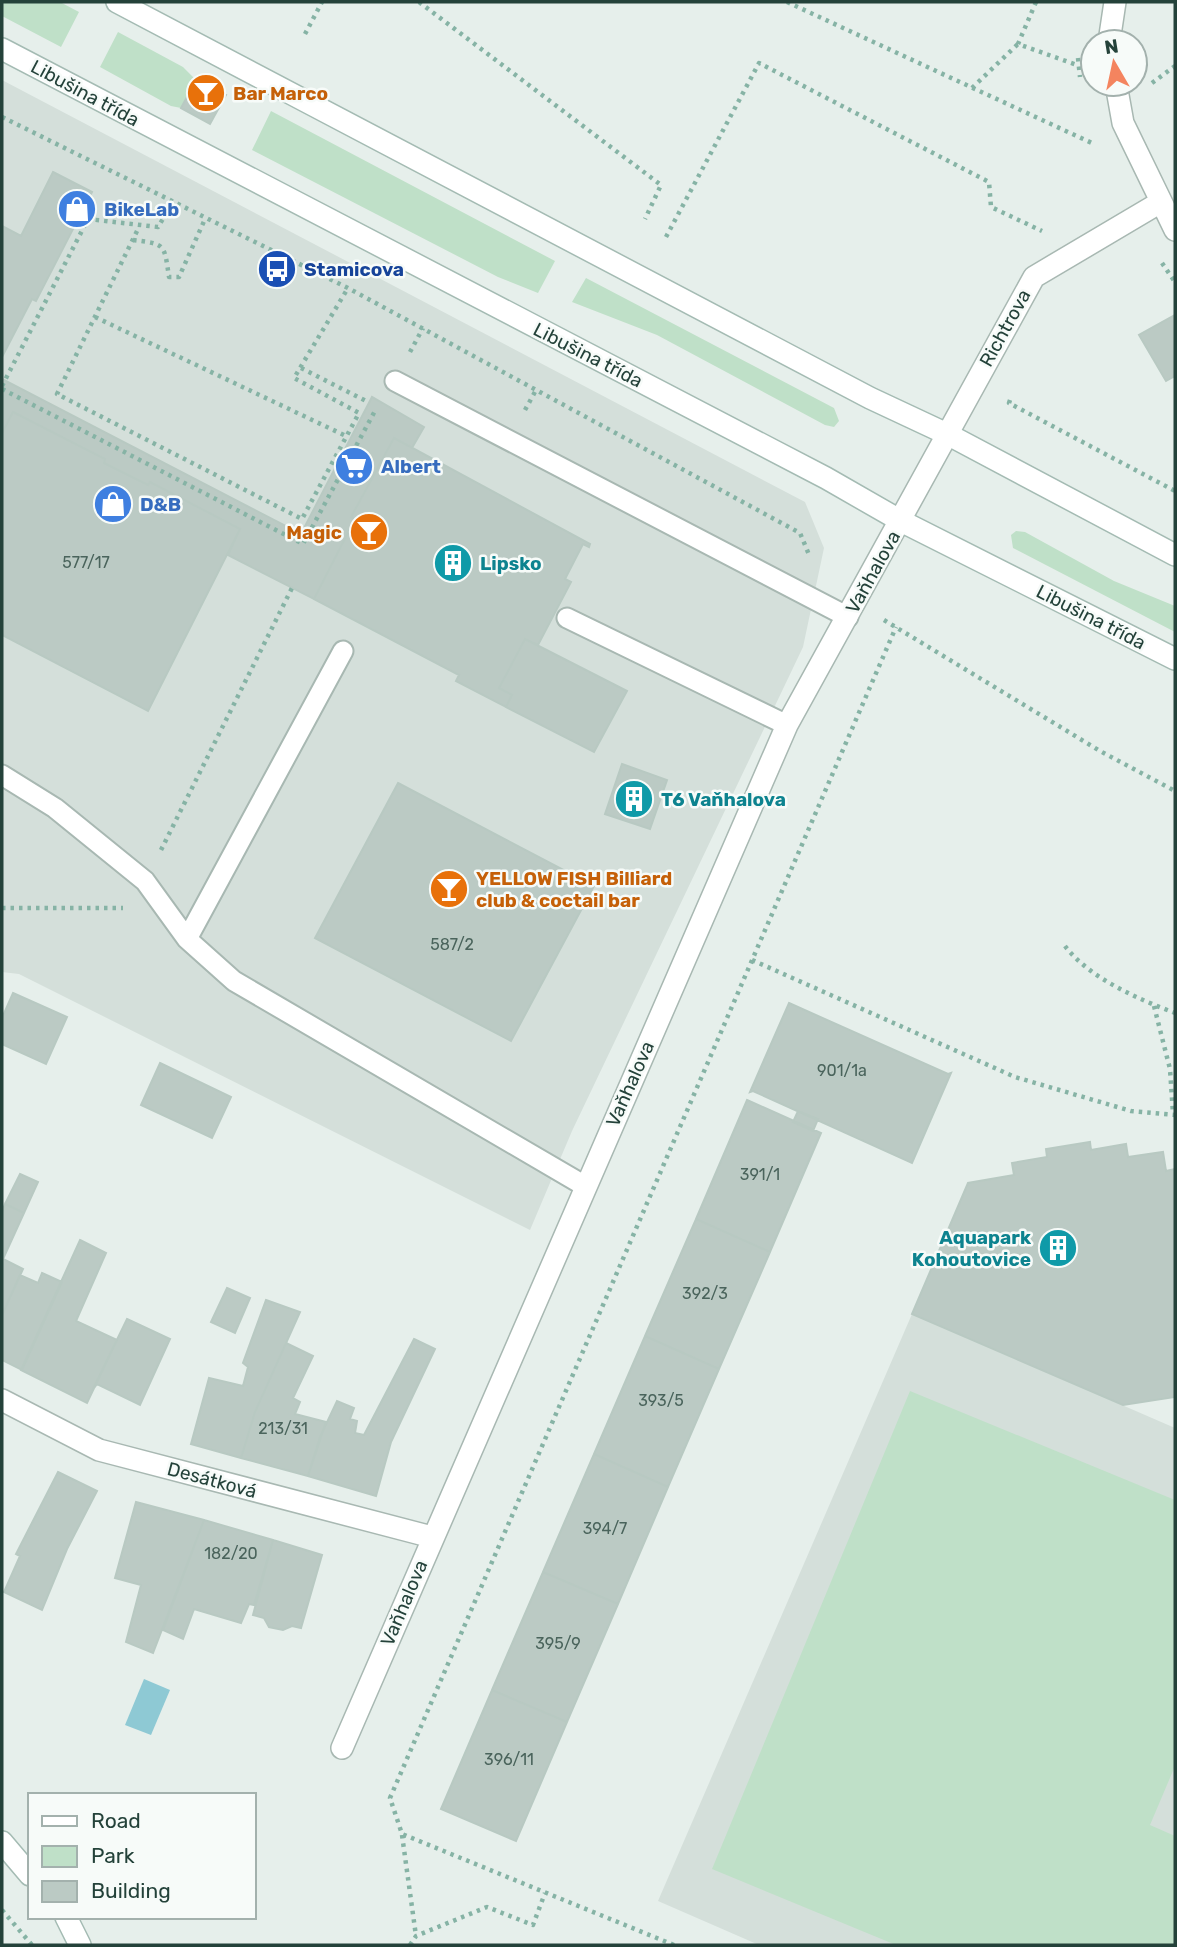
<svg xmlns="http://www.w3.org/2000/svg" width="1177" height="1947" font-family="Rubik,sans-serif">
  <rect width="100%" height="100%" fill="#e6efeb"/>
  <!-- built -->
  <path fill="#d4dfda" d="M 2,80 L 805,502 L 824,548 L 803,647 L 572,1131 L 530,1230 L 19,974 L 2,972 Z
    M 912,1314 L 1175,1428 L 1175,1945 L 759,1945 L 658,1901 Z"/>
  <!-- green -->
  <path fill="#bfe0c8" d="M 2,2 L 60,2 L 79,12 L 61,47 L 2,16 Z
    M 118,32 L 183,67 L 196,80 L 181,108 L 171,106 L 100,67 Z
    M 271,111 L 555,261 L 538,293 L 498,277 L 252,150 Z
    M 586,278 L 834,408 L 839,421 L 834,427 L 825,425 L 657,335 L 572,302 Z
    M 1016,531 L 1025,532 L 1114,581 L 1175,606 L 1175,632 L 1013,548 L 1011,535 Z
    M 910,1391 L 1175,1500 L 1175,1766 L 1150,1825 L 1175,1836 L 1175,1945 L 896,1945 L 712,1869 Z"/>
  <!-- water -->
  <path fill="#8ec9d4" d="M 144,1679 L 170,1690 L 151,1735 L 125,1725 Z"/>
  <!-- building -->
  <path fill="#bbcac4" stroke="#b8c9c2" stroke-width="2" d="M 196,80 L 226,95 L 210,124 L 181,108 Z
    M 53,172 L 92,192 L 36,301 L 32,299 L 2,357 L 2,226 L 21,236 Z
    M 1175,315 L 1175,376 L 1166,381 L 1139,335 Z
    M 2,379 L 301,534 L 372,397 L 424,427 L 412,448 L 394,438 L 351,517 L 355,519 L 314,599 L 228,555 L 240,529 L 150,482 L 148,485 L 104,463 L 105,459 L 13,412 L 2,433 Z
    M 13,412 L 105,459 L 104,463 L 148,485 L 150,482 L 240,529 L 148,711 L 2,635 L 2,433 Z
    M 394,438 L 590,544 L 589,547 L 583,544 L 565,579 L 571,582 L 538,645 L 525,639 L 499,688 L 512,695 L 506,707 L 456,681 L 459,675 L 314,599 L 355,519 L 351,517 Z
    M 525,639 L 627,691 L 594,752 L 506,707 L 512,695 L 499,688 Z
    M 622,764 L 667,780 L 650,829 L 605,814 Z
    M 398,783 L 594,886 L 511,1041 L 315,938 Z
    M 13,993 L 67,1017 L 46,1064 L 2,1044 L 2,1018 Z
    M 789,1003 L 948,1074 L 951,1073 L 912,1163 L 753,1091 L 750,1092 Z
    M 160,1063 L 231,1097 L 212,1138 L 141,1105 Z
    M 747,1100 L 821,1133 L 770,1252 L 696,1219 Z
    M 798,1111 L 818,1119 L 813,1131 L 793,1122 Z
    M 1090,1142 L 1091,1150 L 1126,1144 L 1128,1157 L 1163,1152 L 1166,1171 L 1175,1169 L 1175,1397 L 1123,1405 L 912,1314 L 968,1183 L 1014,1175 L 1012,1163 L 1047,1157 L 1046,1149 Z
    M 20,1174 L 38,1182 L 24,1213 L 5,1204 Z
    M 5,1204 L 24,1213 L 3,1259 L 23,1269 L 2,1315 L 2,1212 Z
    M 696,1219 L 770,1252 L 719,1369 L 645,1336 Z
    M 80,1240 L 106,1253 L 76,1321 L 117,1340 L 87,1403 L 21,1370 Z
    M 42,1273 L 62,1282 L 22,1370 L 2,1360 L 2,1315 L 20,1275 L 38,1283 Z
    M 227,1288 L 250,1298 L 235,1333 L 211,1322 Z
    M 266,1300 L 300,1312 L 255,1412 L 241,1458 L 191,1444 L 209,1378 L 243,1386 L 248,1367 L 243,1363 Z
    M 127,1319 L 170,1339 L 140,1405 L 97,1384 L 92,1391 Z
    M 645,1336 L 719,1369 L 668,1487 L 594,1454 Z
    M 414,1339 L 435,1349 L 391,1442 L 376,1496 L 308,1476 L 320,1437 L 337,1401 L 354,1408 L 350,1419 L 357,1421 L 355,1433 L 364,1435 Z
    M 286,1343 L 313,1356 L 293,1398 L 300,1402 L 295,1414 L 326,1422 L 308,1476 L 241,1458 L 255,1412 Z
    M 594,1454 L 668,1487 L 618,1604 L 543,1572 Z
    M 58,1472 L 97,1491 L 67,1549 L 42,1610 L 4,1592 L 20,1556 L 16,1554 Z
    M 136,1502 L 204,1520 L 153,1653 L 126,1642 L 141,1585 L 115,1578 Z
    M 204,1520 L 273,1540 L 254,1605 L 249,1604 L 241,1623 L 194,1609 L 183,1639 L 163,1630 Z
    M 273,1540 L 322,1555 L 301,1628 L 292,1626 L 283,1630 L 269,1627 L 264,1618 L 253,1615 Z
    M 543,1572 L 618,1604 L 567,1722 L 492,1690 Z
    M 492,1690 L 567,1722 L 516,1841 L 441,1809 Z"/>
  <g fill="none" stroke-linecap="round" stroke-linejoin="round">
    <!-- lane casing -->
    <g stroke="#a8b8b2" stroke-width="23">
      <path id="lane" d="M 395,381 L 848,617
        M 567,618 L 787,725
        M 2,775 L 55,808 L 145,881 L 187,939 L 234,981 L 585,1186
        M 187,939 L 343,651"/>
    </g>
    <!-- street casing -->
    <g stroke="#a8b8b2" stroke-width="24">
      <path id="street" d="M 1109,42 L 1115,2
        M 1116,84 L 1123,123 L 1175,230
        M 2,1400 L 99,1450 L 432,1537
        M 342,1748 L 787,725 L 1034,277 L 1159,203"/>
    </g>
    <!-- secondary casing -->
    <g stroke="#a4bbb3" stroke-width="24">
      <path id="secondary" d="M 117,2 L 870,398 L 949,435 L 1175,555
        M 2,49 L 826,478 L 901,521 L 1175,659
        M 2,1842 L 30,1875
        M 66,1917 L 80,1945"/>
    </g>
    <!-- path -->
    <path stroke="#86b3a5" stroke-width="4.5" stroke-dasharray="3.5 5" stroke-linecap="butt" d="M 419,2 L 661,185 L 645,219
      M 787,2 L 1094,144
      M 1036,2 L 1018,44 L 1077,65
      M 305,34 L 322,2
      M 1078,58 L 1080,77
      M 1152,83 L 1175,66
      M 972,88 L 1018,44
      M 2,117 L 348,288 L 800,533 L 810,557
      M 137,231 L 57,394 L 302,519 L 359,413 L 294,378 L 348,288
      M 666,237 L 759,63 L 989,182 L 991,207 L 1042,231
      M 133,240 C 166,244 164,244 169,277 L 179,277 L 205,219
      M 1162,263 L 1175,282
      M 95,317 L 346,436
      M 410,352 L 423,328
      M 301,368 L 366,401
      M 2,386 L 88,219 L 158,227 L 173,202
      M 2,389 L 303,544 L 376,409
      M 1010,400 L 1009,403 L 1175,491
      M 525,410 L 536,390
      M 884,620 L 1100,751 L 1175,791
      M 161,850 L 293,586
      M 2,908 L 123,908
      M 1065,946 C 1089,978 1138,999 1175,1013
      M 752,960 L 1015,1077 L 1131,1111 L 1175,1115
      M 1154,1006 L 1170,1069 L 1173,1114
      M 402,1835 L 416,1936
      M 2,1910 L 32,1945
      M 410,1945 L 416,1936 L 487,1907 L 533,1925 L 545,1893
      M 674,1945 L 402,1834 L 390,1798 L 896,627"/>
    <!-- lane -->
    <use href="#lane" stroke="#fff" stroke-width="19"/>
    <!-- street -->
    <use href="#street" stroke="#fff" stroke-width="21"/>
    <!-- secondary -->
    <use href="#secondary" stroke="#fff" stroke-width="21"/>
  </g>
  <!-- icons -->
  <defs>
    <g id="bar-disc" transform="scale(2.0125)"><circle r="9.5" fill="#e8710a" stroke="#f7fbf9"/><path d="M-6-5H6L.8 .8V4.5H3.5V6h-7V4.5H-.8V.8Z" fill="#fff"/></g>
    <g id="shop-disc" transform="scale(2.0125)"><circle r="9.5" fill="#3f7fe0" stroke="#f7fbf9"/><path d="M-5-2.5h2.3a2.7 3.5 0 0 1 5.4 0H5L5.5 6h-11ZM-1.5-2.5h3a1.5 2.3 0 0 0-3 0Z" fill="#fff"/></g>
    <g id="bus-disc" transform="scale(2.0125)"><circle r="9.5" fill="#1a4fb4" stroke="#f7fbf9"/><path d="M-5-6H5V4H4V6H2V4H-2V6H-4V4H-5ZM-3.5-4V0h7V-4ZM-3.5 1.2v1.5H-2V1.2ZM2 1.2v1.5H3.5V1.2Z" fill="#fff"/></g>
    <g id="supermarket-disc" transform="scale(2.0125)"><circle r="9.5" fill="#3f7fe0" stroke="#f7fbf9"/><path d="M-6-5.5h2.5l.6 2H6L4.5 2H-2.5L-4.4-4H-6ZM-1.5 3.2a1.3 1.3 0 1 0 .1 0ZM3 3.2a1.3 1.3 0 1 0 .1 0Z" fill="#fff"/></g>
    <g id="building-disc" transform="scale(2.0125)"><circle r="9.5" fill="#0f9aa8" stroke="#f7fbf9"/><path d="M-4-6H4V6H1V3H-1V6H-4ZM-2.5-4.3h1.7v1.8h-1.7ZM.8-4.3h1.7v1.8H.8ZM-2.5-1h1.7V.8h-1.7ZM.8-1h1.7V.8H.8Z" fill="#fff"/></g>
  </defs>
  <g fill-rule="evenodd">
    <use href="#bar-disc" x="206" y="93"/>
    <use href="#shop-disc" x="77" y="209"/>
    <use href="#bus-disc" x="277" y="269"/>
    <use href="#supermarket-disc" x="354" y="466"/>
    <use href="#shop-disc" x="113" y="504"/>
    <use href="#bar-disc" x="369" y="532"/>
    <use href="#building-disc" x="453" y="563"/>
    <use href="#building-disc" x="634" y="799"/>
    <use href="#bar-disc" x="449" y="889"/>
    <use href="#building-disc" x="1058" y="1248"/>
  </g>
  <g text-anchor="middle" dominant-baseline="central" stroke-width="5" stroke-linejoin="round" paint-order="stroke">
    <!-- number labels -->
    <g font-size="16" fill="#4a645c">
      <text x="86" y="562">577/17</text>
      <text x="452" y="944">587/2</text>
      <text x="842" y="1070">901/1a</text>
      <text x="760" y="1174">391/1</text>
      <text x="705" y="1293">392/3</text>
      <text x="661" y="1400">393/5</text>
      <text x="283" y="1428">213/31</text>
      <text x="605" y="1528">394/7</text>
      <text x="231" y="1553">182/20</text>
      <text x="558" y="1643">395/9</text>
      <text x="509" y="1759">396/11</text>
    </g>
    <!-- street labels -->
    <g font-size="19" fill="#24423a" stroke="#f7fbf9">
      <text transform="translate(85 93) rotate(28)">Libušina třída</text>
      <text transform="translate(1005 328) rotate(-61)">Richtrova</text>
      <text transform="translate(588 355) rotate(27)">Libušina třída</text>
      <text transform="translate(873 572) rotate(-61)">Vaňhalova</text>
      <text transform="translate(1091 617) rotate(27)">Libušina třída</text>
      <text transform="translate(630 1084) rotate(-66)">Vaňhalova</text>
      <text transform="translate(212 1480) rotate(15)">Desátková</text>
      <text transform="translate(404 1603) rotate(-67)">Vaňhalova</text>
    </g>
    <!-- food labels -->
    <g font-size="19" font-weight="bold" fill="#c56008" stroke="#f7fbf9" text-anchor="start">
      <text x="233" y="93">Bar Marco</text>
      <text x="342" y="532" text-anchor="end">Magic</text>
      <text x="476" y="878">YELLOW FISH Billiard<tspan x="476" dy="22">club &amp; coctail bar</tspan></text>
    </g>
    <!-- shop labels -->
    <g font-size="19" font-weight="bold" fill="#366cbe" stroke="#f7fbf9" text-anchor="start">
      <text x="104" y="209">BikeLab</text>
      <text x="381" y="466">Albert</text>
      <text x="140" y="504">D&amp;B</text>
    </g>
    <!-- transit labels -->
    <g font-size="19" font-weight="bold" fill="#164399" stroke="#f7fbf9" text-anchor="start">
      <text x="304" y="269">Stamicova</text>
    </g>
    <!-- culture labels -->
    <g font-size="19" font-weight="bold" fill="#0d838f" stroke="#f7fbf9" text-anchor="start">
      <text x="480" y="563">Lipsko</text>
      <text x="661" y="799">T6 Vaňhalova</text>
      <text x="1031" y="1237" text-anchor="end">Aquapark<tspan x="1031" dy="22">Kohoutovice</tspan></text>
    </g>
  </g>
  <!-- border -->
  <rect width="1177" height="1947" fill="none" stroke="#24423a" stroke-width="7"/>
  <!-- legend -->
  <rect x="28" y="1793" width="228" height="126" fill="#f7fbf9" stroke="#a3b1ad" stroke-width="2"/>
  <rect x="42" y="1816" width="35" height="10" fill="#ffffff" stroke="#a3b1ad" stroke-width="2"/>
  <text x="91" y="1828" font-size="21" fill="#24423a">Road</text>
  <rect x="42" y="1846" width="35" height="21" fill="#bfe0c8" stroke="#a3b1ad" stroke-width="2"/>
  <text x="91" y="1863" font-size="21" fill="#24423a">Park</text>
  <rect x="42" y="1881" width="35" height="21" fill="#bbcac4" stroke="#a3b1ad" stroke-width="2"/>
  <text x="91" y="1898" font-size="21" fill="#24423a">Building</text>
  <!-- north arrow -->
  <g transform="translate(1114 63) rotate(351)"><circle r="33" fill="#f7fbf9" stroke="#a3b1ad" stroke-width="2"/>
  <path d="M0-5L12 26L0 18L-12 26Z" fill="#f4845f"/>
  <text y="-10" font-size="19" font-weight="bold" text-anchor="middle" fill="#24423a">N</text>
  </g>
</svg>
